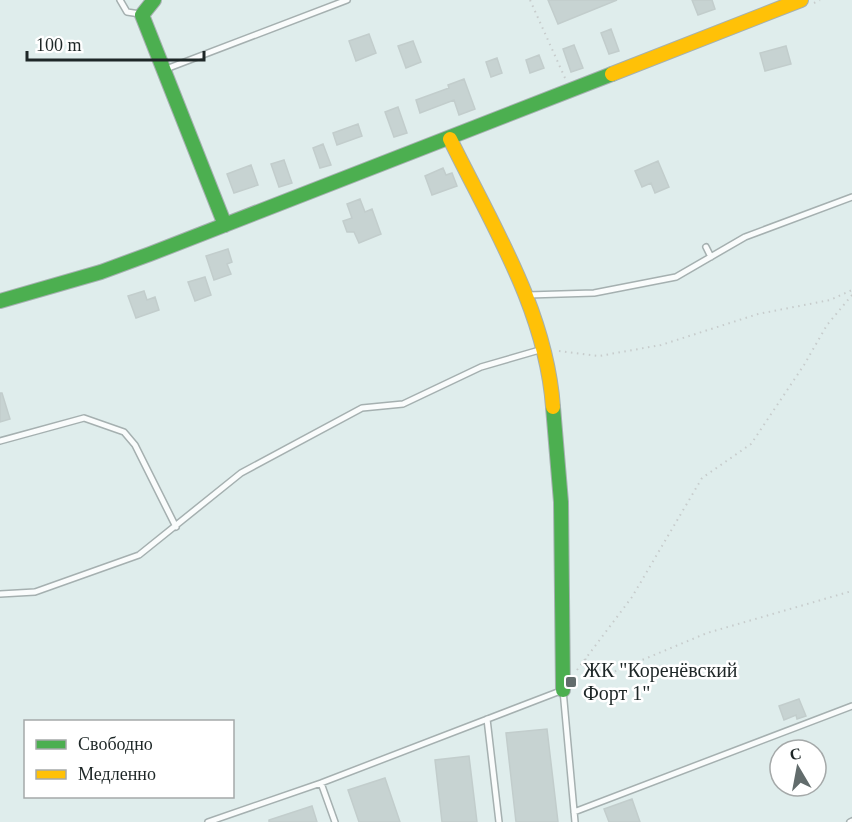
<svg xmlns="http://www.w3.org/2000/svg" width="852" height="822" font-family="'Times New Roman',serif">
  <rect width="100%" height="100%" fill="#dfedec"/>
  <!-- building -->
  <path fill="#c7d3d2" stroke="#c2cdcc" stroke-width="1.5" d="M 548,0 L 617,0 L 558,24 Z
    M 692,0 L 712,0 L 715,9 L 698,15 Z
    M 611,29 L 619,51 L 609,54 L 601,33 Z
    M 369,34 L 376,53 L 356,61 L 349,41 Z
    M 413,41 L 421,62 L 406,68 L 398,46 Z
    M 574,45 L 583,68 L 571,72 L 563,49 Z
    M 786,46 L 791,64 L 765,71 L 760,53 Z
    M 539,55 L 544,68 L 530,73 L 526,60 Z
    M 497,58 L 502,73 L 491,77 L 486,62 Z
    M 464,79 L 475,109 L 459,115 L 454,100 L 420,113 L 416,100 L 449,88 L 448,85 Z
    M 398,107 L 407,133 L 394,137 L 385,112 Z
    M 358,124 L 362,136 L 337,145 L 333,133 Z
    M 323,144 L 331,165 L 320,168 L 313,148 Z
    M 284,160 L 292,183 L 279,187 L 271,164 Z
    M 658,161 L 669,187 L 655,193 L 651,183 L 642,187 L 635,171 Z
    M 251,165 L 258,185 L 234,193 L 227,174 Z
    M 443,168 L 446,175 L 452,173 L 457,186 L 432,195 L 425,176 Z
    M 360,199 L 365,212 L 372,209 L 381,234 L 359,243 L 354,232 L 347,232 L 343,221 L 352,218 L 347,204 Z
    M 228,249 L 232,262 L 227,264 L 231,274 L 214,280 L 206,256 Z
    M 205,277 L 211,295 L 195,301 L 188,282 Z
    M 144,291 L 147,300 L 155,297 L 159,310 L 136,318 L 128,296 Z
    M 0,393 L 2,393 L 10,419 L 0,422 Z
    M 799,699 L 806,716 L 797,719 L 796,715 L 784,720 L 779,706 Z
    M 547,729 L 558,822 L 516,822 L 506,733 Z
    M 469,756 L 477,822 L 442,822 L 435,760 Z
    M 385,778 L 400,822 L 359,822 L 348,790 Z
    M 632,799 L 640,822 L 609,822 L 604,809 Z
    M 312,806 L 317,822 L 269,822 L 269,820 Z"/>
  <g fill="none" stroke-linecap="round" stroke-linejoin="round">
    <!-- lane casing -->
    <g stroke="#a5b0b0" stroke-width="8">
      <path id="lane" d="M 120,0 L 127,12 L 140,14
        M 166,69 L 347,0
        M 706,247 L 711,257
        M 528,295 L 594,293 L 676,277 L 745,237 L 852,197
        M 0,441 L 84,418 L 124,432 L 135,445 L 176,527
        M 0,594 L 35,592 L 139,555 L 241,473 L 362,408 L 403,404 L 481,367 L 543,349
        M 487,719 L 499,822
        M 321,783 L 335,822
        M 574,812 L 852,706
        M 208,822 L 321,783 L 563,690 L 575,822
        M 850,822 L 852,821"/>
    </g>
    <!-- fast casing -->
    <g stroke="#a5b0b0" stroke-width="16">
      <path id="fast" d="M 154,0 L 142,15 L 225,225
        M 0,301 L 101,272 L 150,254 L 612,74
        M 553,407 L 561,502 L 563,690"/>
    </g>
    <!-- slow casing -->
    <g stroke="#a5b0b0" stroke-width="16">
      <path id="slow" d="M 612,74 L 801,0
        M 450,139 C 492,225 546,310 553,407"/>
    </g>
    <!-- path -->
    <path stroke="#c7cccc" stroke-width="2" stroke-dasharray="1.5 4.5" stroke-linecap="butt" d="M 530,0 L 565,78
      M 814,3 L 820,0
      M 559,351 L 599,356 L 661,345 L 758,314 L 830,300 L 852,290
      M 585,659 L 606,675 L 707,633 L 852,591
      M 577,670 L 632,597 L 702,478 L 751,444 L 804,365 L 827,325 L 852,295"/>
    <!-- lane -->
    <use href="#lane" stroke="#fafcfc" stroke-width="5"/>
    <!-- fast -->
    <use href="#fast" stroke="#4caf50" stroke-width="14"/>
    <!-- slow -->
    <use href="#slow" stroke="#ffc107" stroke-width="14"/>
  </g>
  <!-- markers -->
  <rect fill="#626c6c" stroke="#fff" stroke-width="2" x="565" y="676" width="12" height="12" rx="3"/>
  <g text-anchor="middle" dominant-baseline="central" stroke-width="5" stroke-linejoin="round" paint-order="stroke">
    <!-- poi labels -->
    <g font-size="20" fill="#1e2727" stroke="#fff" text-anchor="start">
      <text x="583" y="670">ЖК "Коренёвский<tspan x="583" dy="23">Форт 1"</tspan></text>
    </g>
  </g>
  <!-- legend -->
  <rect x="24" y="720" width="210" height="78" fill="#ffffff" stroke="#a5a9a9" stroke-width="1.5"/>
  <rect x="36" y="740" width="30" height="9" fill="#4caf50" stroke="#a5a9a9" stroke-width="1.5"/>
  <text x="78" y="750" font-size="18" fill="#1e2727">Свободно</text>
  <rect x="36" y="770" width="30" height="9" fill="#ffc107" stroke="#a5a9a9" stroke-width="1.5"/>
  <text x="78" y="780" font-size="18" fill="#1e2727">Медленно</text>
  <!-- north arrow -->
  <g transform="translate(798 768) rotate(350)"><circle r="28" fill="#ffffff" stroke="#a5a9a9" stroke-width="1.5"/>
  <path d="M0-4.5L10 22L0 15L-10 22Z" fill="#626c6c"/>
  <text y="-9" font-size="16" font-weight="bold" text-anchor="middle" fill="#1e2727">С</text>
  </g>
  <!-- scale -->
  <path d="M27 51v9h177v-9" fill="none" stroke="#1e2727" stroke-width="3"/>
  <text x="36" y="51" font-size="18" fill="#1e2727" stroke="#ffffff" stroke-width="4.5" paint-order="stroke">100 m</text>
</svg>
